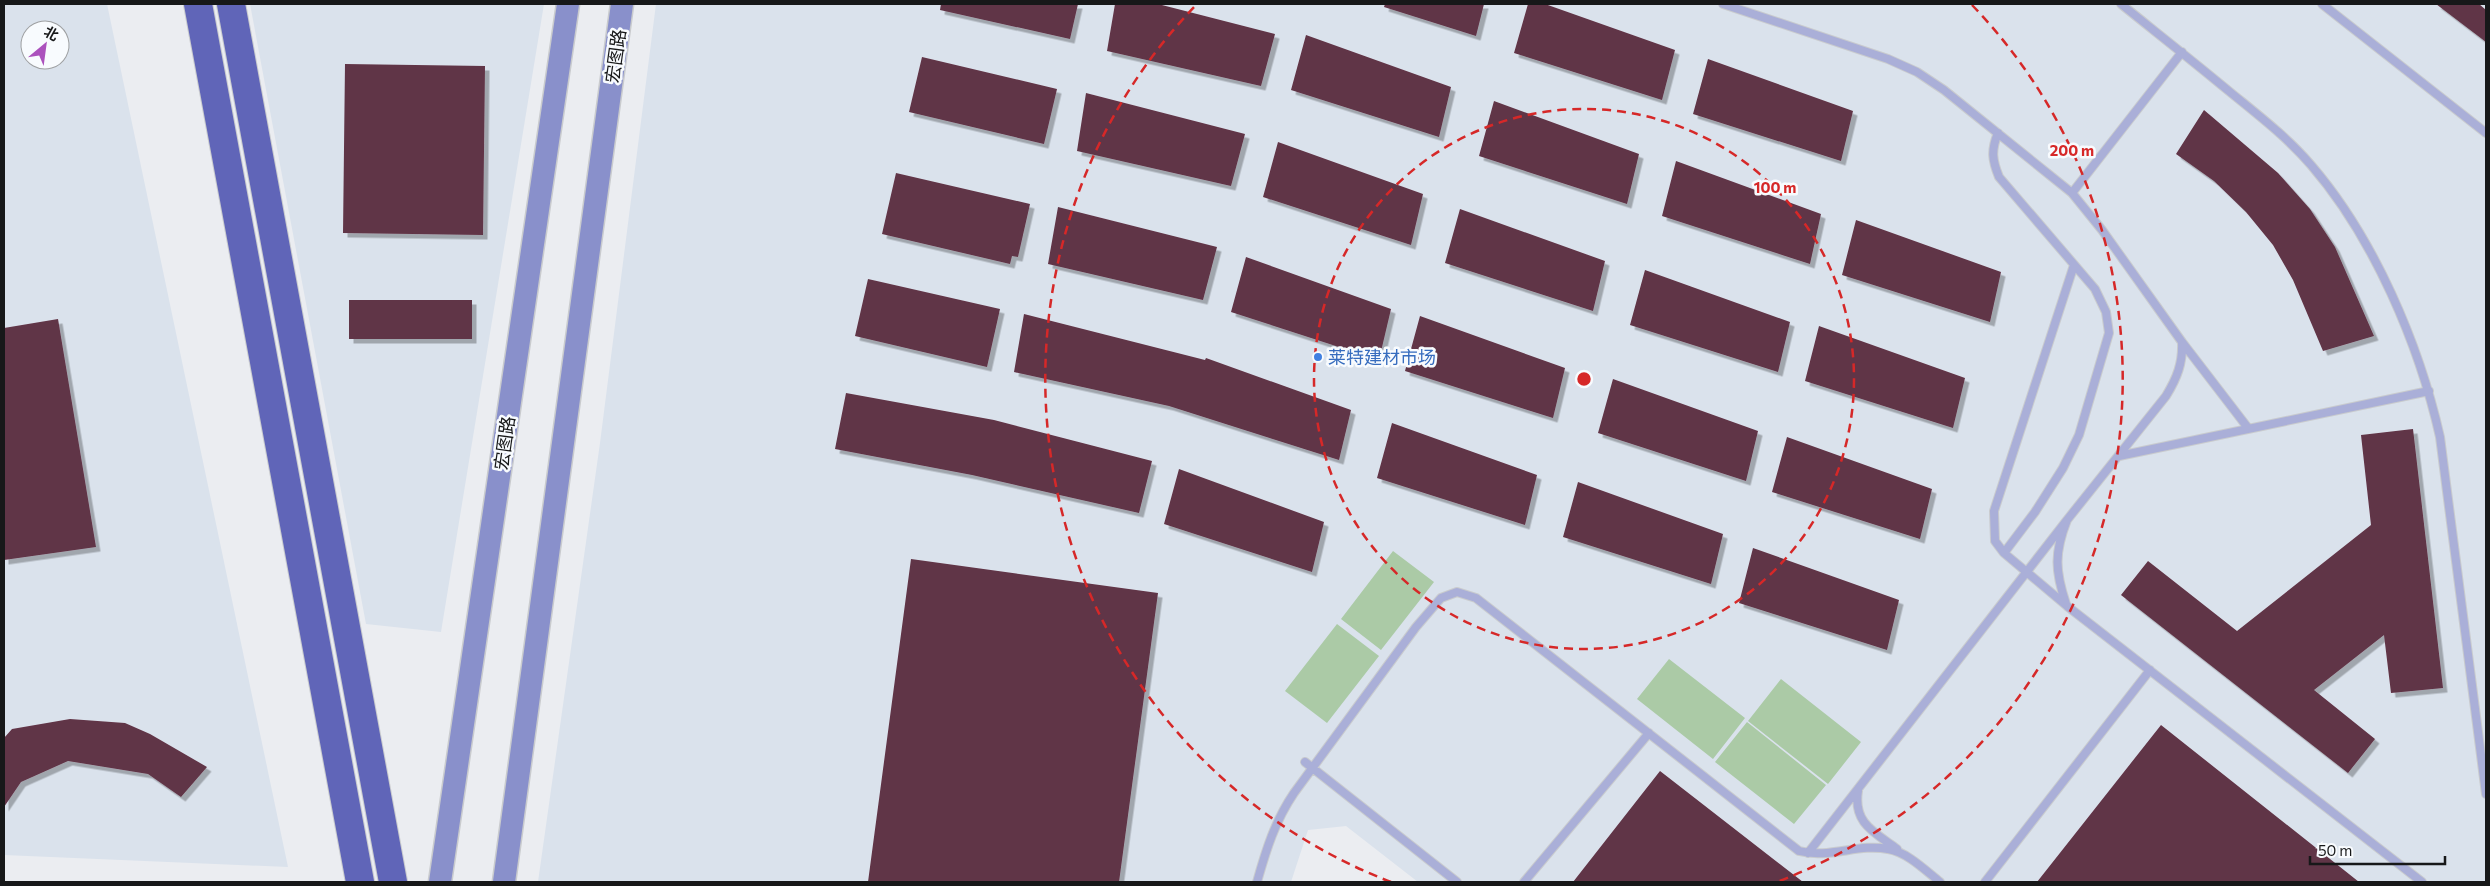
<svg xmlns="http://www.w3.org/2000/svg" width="2490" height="886" font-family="Commissioner,'Noto Sans SC',sans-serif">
  <defs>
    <filter id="shadow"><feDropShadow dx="4.5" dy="4.5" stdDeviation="0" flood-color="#0004"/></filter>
  </defs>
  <rect width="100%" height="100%" fill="#ebedf1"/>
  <!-- built -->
  <path fill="#dae2ec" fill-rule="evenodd" d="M 4,4 L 107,4 L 288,867 L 4,855 ZM 30,30 L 60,30 L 60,60 L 30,60 Z
    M 250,4 L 544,4 L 441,632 L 366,624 Z
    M 656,4 L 2486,4 L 2486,882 L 1418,882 L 1346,826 L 1308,830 L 1291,882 L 538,882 L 600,443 Z"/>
  <!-- green -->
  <path fill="#abcaa6" d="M 1393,551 L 1434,582 L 1381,650 L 1341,619 Z
    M 1337,624 L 1379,656 L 1327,723 L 1285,691 Z
    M 1669,659 L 1745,718 L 1713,759 L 1637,699 Z
    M 1781,679 L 1861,742 L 1828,784 L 1748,721 Z
    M 1747,722 L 1826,785 L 1794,824 L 1715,762 Z"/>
  <!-- building -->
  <path fill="#613446" filter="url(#shadow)" d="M 941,4 L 1078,4 L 1070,39 L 940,10 Z
    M 1115,4 L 1158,4 L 1275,34 L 1261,86 L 1107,51 Z
    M 1385,4 L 1484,4 L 1476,36 L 1384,7 Z
    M 1528,4 L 1545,4 L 1675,50 L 1662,100 L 1514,53 Z
    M 2436,4 L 2479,4 L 2486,10 L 2486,42 Z
    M 1306,35 L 1451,87 L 1439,137 L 1291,90 Z
    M 922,57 L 1057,89 L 1044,144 L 909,112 Z
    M 1708,59 L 1853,111 L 1841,161 L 1693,114 Z
    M 345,64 L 485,66 L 483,235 L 343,233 Z
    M 1086,93 L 1245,134 L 1231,186 L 1077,151 Z
    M 1494,101 L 1639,154 L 1627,204 L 1479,156 Z
    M 2204,110 L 2278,173 L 2310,209 L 2335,247 L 2374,336 L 2323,351 L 2293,280 L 2273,245 L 2246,212 L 2214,181 L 2176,154 Z
    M 1278,142 L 1423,194 L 1411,245 L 1263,197 Z
    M 1676,161 L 1821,214 L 1810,264 L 1662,216 Z
    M 896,173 L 1030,204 L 1018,257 L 1012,256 L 1010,264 L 882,234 Z
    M 1058,207 L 1217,247 L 1203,300 L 1048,264 Z
    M 1460,209 L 1605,261 L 1593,311 L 1445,263 Z
    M 1856,220 L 2001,272 L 1990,322 L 1842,275 Z
    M 1246,257 L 1391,309 L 1379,360 L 1231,312 Z
    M 1645,270 L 1790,322 L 1778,372 L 1630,325 Z
    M 868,279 L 1000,309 L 987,367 L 855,336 Z
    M 349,300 L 472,300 L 472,339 L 349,339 Z
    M 1024,314 L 1205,360 L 1206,358 L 1351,410 L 1339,460 L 1169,406 L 1014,372 Z
    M 1420,316 L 1565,368 L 1553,418 L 1405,371 Z
    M 58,319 L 96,547 L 4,560 L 4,328 Z
    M 1819,326 L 1965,378 L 1953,428 L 1805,381 Z
    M 1613,379 L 1758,431 L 1746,481 L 1598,433 Z
    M 846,393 L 994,420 L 1152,461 L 1139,513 L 972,475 L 835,449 Z
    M 1392,423 L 1537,475 L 1525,525 L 1377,478 Z
    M 2413,429 L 2443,688 L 2391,693 L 2384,635 L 2314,690 L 2375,739 L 2348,773 L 2121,595 L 2148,561 L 2237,631 L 2371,525 L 2361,435 Z
    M 1787,437 L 1932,489 L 1920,539 L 1772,492 Z
    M 1179,469 L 1324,522 L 1312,572 L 1164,524 Z
    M 1578,482 L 1723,534 L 1711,584 L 1563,537 Z
    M 1753,548 L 1899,600 L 1887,650 L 1739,603 Z
    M 911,559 L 1158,593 L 1119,882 L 868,882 Z
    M 70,719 L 125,723 L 150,734 L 207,767 L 181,797 L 148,774 L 68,761 L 21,782 L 4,807 L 4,738 L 12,729 Z
    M 2161,725 L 2359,882 L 2037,882 Z
    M 1660,771 L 1803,882 L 1573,882 Z"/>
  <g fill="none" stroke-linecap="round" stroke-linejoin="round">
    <!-- lane casing -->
    <g stroke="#c9cbce" stroke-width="10">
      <path id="lane" d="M 1723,4 L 1888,59 L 1917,72 L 1944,90 L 2072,193 L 2102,230 L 2182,342
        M 2121,4 C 2157,33 2194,62 2230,92 C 2258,115 2287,137 2311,165 C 2374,238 2419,344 2440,437 L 2486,794
        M 2322,4 L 2486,133
        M 1998,133 C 1991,150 1992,160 1999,177 L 2095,289 L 2106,312 L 2109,333 L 2079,435 L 2063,468 L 2035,512 L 2004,553 L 2067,606 L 2422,882
        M 2072,193 L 2182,52
        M 2119,456 L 2429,391
        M 2004,553 L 1995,541 L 1994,511 L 2074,265
        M 2066,604 C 2055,571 2054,553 2067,520 L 2166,396 C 2177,378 2183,363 2182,342 L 2248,428
        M 1305,762 L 1457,882
        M 1858,791 C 1853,823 1874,832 1897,849
        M 1808,853 L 2067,520
        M 1257,882 C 1266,850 1275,821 1294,793 L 1416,627 L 1441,598 L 1457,592 L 1476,598 L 1799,851 C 1829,859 1859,843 1888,849 C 1907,852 1925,870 1940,882
        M 1524,882 L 1649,733
        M 1985,882 L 2150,670"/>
    </g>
    <!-- secondary casing -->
    <g stroke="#c9cbce" stroke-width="25">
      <path id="secondary" d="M 440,882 L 568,4
        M 504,882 L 622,4"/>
    </g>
    <!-- highway casing -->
    <g stroke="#c9cbce" stroke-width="30">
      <path id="highway" d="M 198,4 L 360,882
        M 231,4 L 393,882"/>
    </g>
    <!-- lane -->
    <use href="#lane" stroke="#aaafd8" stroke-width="8"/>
    <!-- secondary -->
    <use href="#secondary" stroke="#8990cb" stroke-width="22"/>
    <!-- highway -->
    <use href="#highway" stroke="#6065b8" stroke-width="28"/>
  </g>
  <!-- distance rings -->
  <g fill="none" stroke="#d62828" stroke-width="2.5" stroke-dasharray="9 6">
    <circle cx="1584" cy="379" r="270"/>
    <path d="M1391 882A539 539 0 0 1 1196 5M1972 5A539 539 0 0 1 1777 882"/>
  </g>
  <!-- markers -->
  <circle fill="#3f7fe0" stroke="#f8fbfe" stroke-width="2" cx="1318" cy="357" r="5"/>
  <g text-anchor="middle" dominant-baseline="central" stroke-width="5" stroke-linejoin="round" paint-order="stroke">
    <!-- street labels -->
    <g font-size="18" fill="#171819" stroke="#f8fbfe">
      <text transform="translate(615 56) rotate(-82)">宏图路</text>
      <text transform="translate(504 443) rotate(-82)">宏图路</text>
    </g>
    <!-- shop labels -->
    <g font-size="18" fill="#366cbe" stroke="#f8fbfe" text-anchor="start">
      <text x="1328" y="357">莱特建材市场</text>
    </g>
  </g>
  <circle cx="1584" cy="379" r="8" fill="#d62828" stroke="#f8fbfe" stroke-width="2.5"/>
  <g font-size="15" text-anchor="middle" font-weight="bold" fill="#d62828" stroke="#f8fbfe" stroke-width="5" stroke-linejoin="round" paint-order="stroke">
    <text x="2072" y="156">200 m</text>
    <text x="1775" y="193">100 m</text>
  </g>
  <!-- border -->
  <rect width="2490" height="886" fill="none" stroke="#171819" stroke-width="10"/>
  <!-- north arrow -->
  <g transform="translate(45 45) rotate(29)"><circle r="24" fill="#f8fbfe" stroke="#9ea0a2"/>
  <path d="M0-4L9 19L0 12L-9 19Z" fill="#ab51bd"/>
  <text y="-8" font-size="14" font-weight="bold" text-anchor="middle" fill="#171819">北</text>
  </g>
  <!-- scale -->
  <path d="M2310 856v8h135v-8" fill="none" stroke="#171819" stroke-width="2.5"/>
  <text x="2318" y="856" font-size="15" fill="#171819" stroke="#f8fbfe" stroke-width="4" paint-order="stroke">50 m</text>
</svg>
